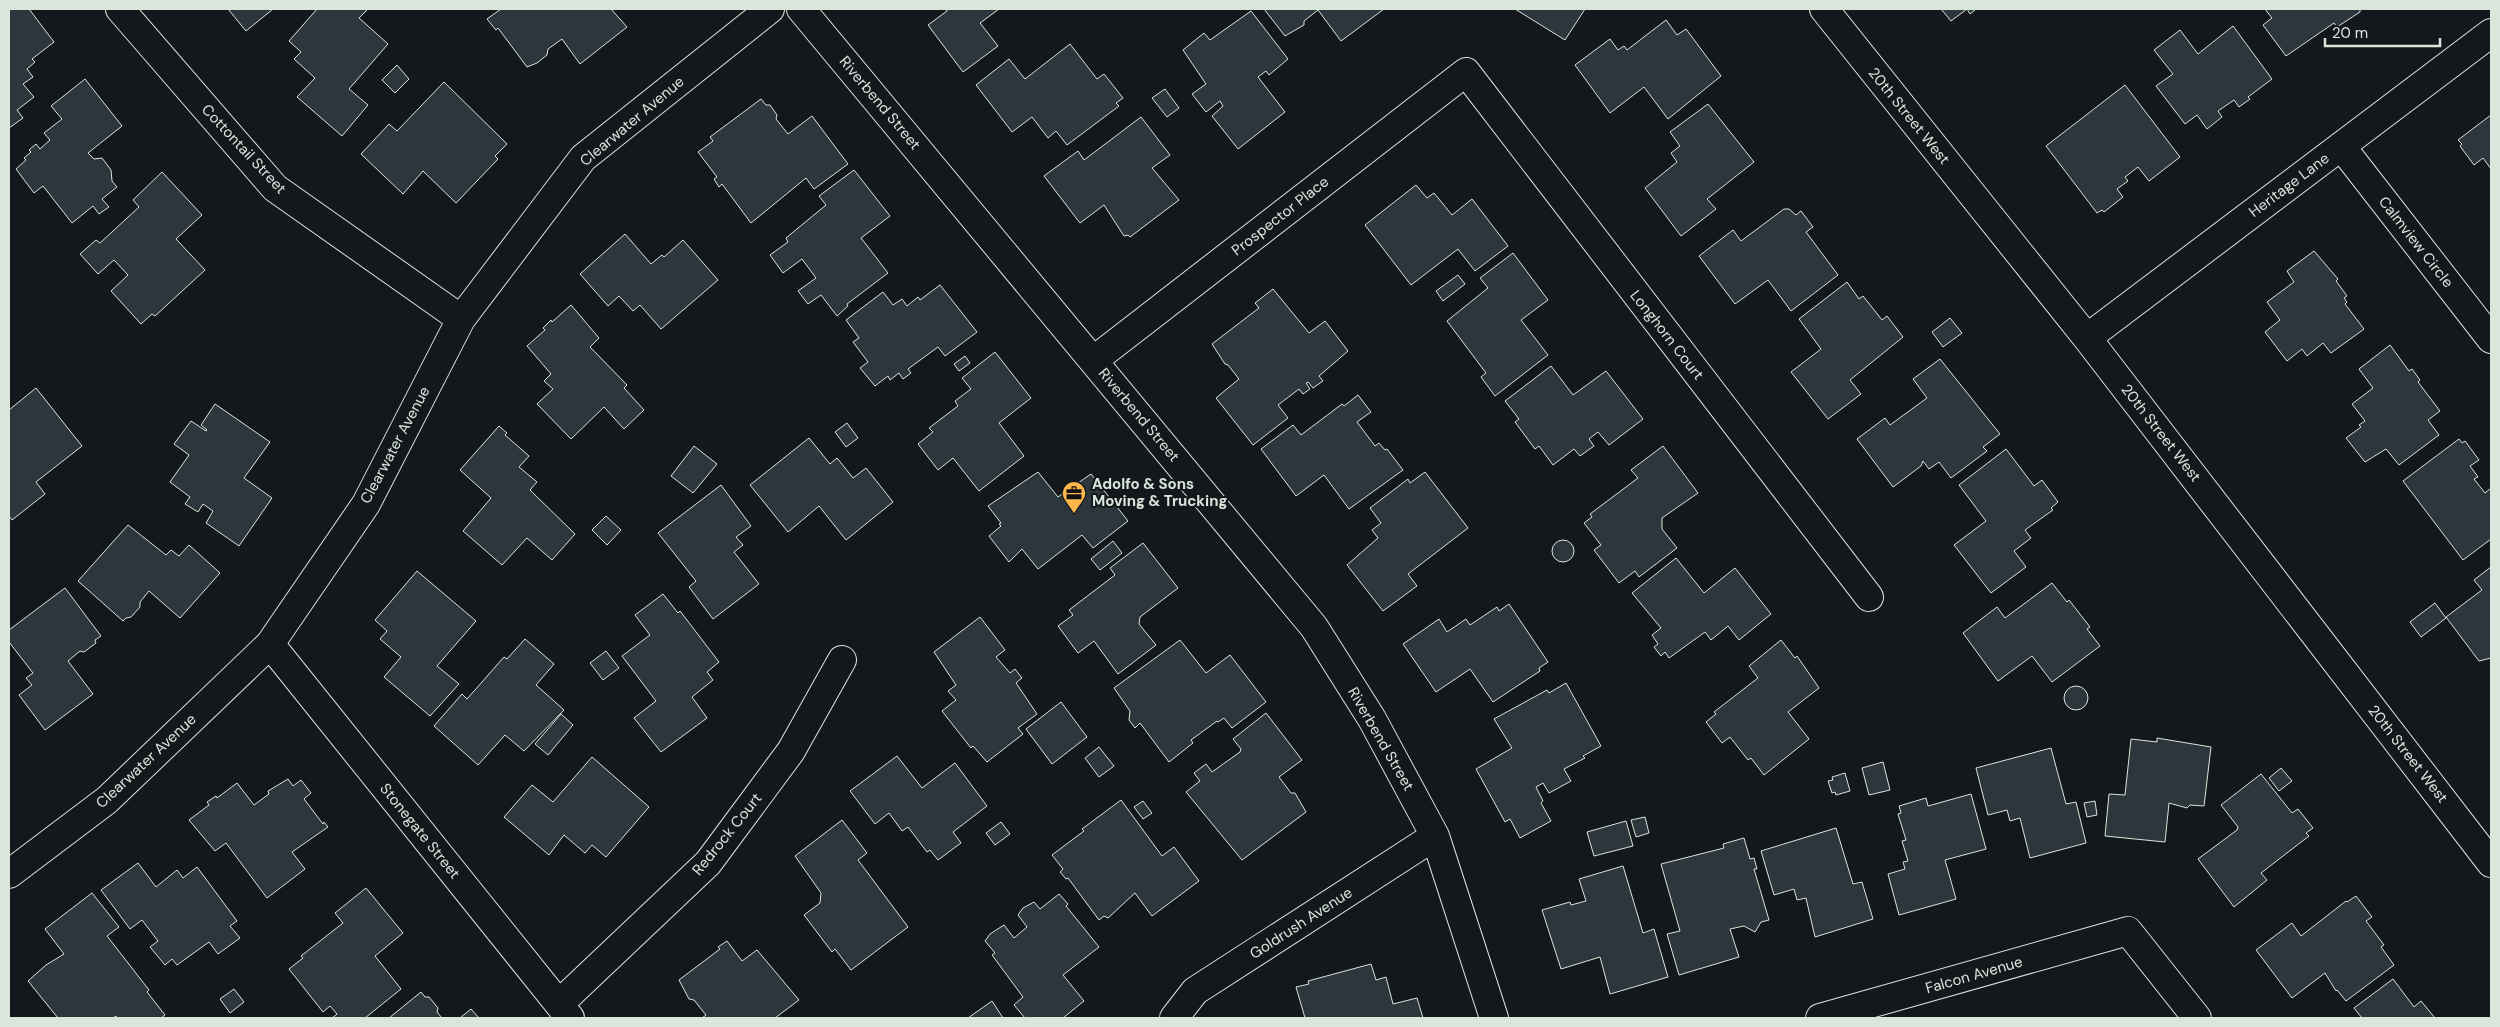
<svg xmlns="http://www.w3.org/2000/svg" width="2500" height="1027" font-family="'DM Sans',sans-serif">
  <rect width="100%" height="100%" fill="#14181c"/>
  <!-- building -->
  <path fill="#2c363c" stroke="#d8e6dc" d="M 9,9 L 29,9 L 54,42 L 32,59 L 35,62 L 27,69 L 33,77 L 23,84 L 34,97 L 17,110 L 23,118 L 9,128 Z
    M 228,9 L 273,9 L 246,31 Z
    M 317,9 L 368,9 L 359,18 L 388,44 L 349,89 L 368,105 L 342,136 L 297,97 L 315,78 L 294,59 L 301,52 L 289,41 Z
    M 501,9 L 611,9 L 627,27 L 580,64 L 562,39 L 548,49 L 547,55 L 537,63 L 527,67 L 498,28 L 496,30 L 487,19 Z
    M 946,9 L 999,9 L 980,23 L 998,46 L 963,72 L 928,25 L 947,11 Z
    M 1264,9 L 1384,9 L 1341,41 L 1318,10 L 1304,21 L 1304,25 L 1285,36 Z
    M 1515,9 L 1585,9 L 1565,40 Z
    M 1941,9 L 1976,9 L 1970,14 L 1967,9 L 1951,21 Z
    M 2265,9 L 2360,9 L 2360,12 L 2337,27 L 2334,23 L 2286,56 L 2263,25 L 2272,18 Z
    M 1251,11 L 1288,59 L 1269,75 L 1266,71 L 1258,77 L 1285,112 L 1238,149 L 1212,116 L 1223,106 L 1220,101 L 1206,112 L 1192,94 L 1206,84 L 1183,50 L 1204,33 L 1210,40 Z
    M 1666,20 L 1677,35 L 1686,29 L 1721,76 L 1668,119 L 1644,87 L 1610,113 L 1575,65 L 1610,39 L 1618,50 L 1624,46 L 1627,50 Z
    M 2233,26 L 2272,79 L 2248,97 L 2250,99 L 2239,107 L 2234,100 L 2218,111 L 2222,117 L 2207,129 L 2197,115 L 2185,124 L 2156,86 L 2173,74 L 2154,50 L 2180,30 L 2198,54 Z
    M 1070,44 L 1097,79 L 1104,74 L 1123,98 L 1116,103 L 1119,106 L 1067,145 L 1056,131 L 1048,138 L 1032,117 L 1012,132 L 976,85 L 1009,59 L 1025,79 Z
    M 397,65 L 409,79 L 395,93 L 382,80 Z
    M 85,79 L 122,126 L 88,153 L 94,159 L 102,158 L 111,170 L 112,181 L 117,187 L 102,199 L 109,207 L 99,214 L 93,206 L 72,223 L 43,186 L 34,193 L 16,169 L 26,160 L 24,158 L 31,152 L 29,150 L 36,144 L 40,149 L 50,140 L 44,133 L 62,119 L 51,106 Z
    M 444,82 L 507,144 L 495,156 L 498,159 L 456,203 L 423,171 L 403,194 L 361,154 L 389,124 L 397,131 Z
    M 2125,85 L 2180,157 L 2149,181 L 2138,167 L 2125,177 L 2128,181 L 2117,189 L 2123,197 L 2104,212 L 2102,210 L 2097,213 L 2046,146 Z
    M 1165,89 L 1179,108 L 1167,117 L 1152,98 Z
    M 761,99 L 766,105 L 770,105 L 777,115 L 776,119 L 788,134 L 812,116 L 848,164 L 814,189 L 806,178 L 751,223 L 722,184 L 719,187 L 714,179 L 717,177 L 698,152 L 713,141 L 710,137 Z
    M 1708,104 L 1754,162 L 1707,199 L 1716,209 L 1681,236 L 1645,188 L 1677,162 L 1671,153 L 1680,146 L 1670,132 Z
    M 2491,115 L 2491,169 L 2483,158 L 2474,165 L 2460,146 L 2462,144 L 2458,140 Z
    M 1141,117 L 1170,155 L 1152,168 L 1179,200 L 1130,237 L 1128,235 L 1124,236 L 1104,205 L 1080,223 L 1044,176 L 1078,151 L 1084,160 Z
    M 854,170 L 890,216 L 861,238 L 888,273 L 847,304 L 848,306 L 837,316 L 821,295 L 808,304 L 798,291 L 816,278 L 802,259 L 783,273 L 770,255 L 788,242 L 786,238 L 826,205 L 819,196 Z
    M 162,172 L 202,215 L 176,239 L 205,270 L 155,316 L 152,314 L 141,324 L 111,291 L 128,275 L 114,260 L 98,274 L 80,254 L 96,240 L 100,243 L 139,207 L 133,200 Z
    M 1416,185 L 1427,198 L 1434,193 L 1452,215 L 1472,199 L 1508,246 L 1475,271 L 1458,249 L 1411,285 L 1365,225 Z
    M 1784,209 L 1789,209 L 1796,215 L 1801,211 L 1813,227 L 1806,232 L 1838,275 L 1791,311 L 1768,280 L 1735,304 L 1699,256 L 1733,230 L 1741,241 Z
    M 625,234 L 651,264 L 662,255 L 664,257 L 683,240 L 718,280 L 661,329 L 640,305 L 633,311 L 619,296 L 608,306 L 580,274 Z
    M 2314,251 L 2338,279 L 2336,281 L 2347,296 L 2344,298 L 2347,302 L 2345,304 L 2364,329 L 2331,353 L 2323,343 L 2307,356 L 2302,349 L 2287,361 L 2265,332 L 2280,320 L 2267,302 L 2294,282 L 2287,271 Z
    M 1513,253 L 1548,300 L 1521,320 L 1548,355 L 1495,396 L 1481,377 L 1486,373 L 1447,321 L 1488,288 L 1480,278 Z
    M 1458,275 L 1465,284 L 1443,301 L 1436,291 Z
    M 1847,282 L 1859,299 L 1863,296 L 1882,320 L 1887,316 L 1903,337 L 1850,380 L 1861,394 L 1828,419 L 1791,372 L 1821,349 L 1799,319 Z
    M 940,285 L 977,332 L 945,356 L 938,347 L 908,369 L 911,373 L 903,379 L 899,373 L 890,380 L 888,376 L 875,386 L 860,368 L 868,362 L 853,342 L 859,338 L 846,320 L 883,292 L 893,305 L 902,299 L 907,306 L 918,297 L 920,300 Z
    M 1273,289 L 1309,333 L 1325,321 L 1348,351 L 1319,376 L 1323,381 L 1313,388 L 1308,382 L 1306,383 L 1310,389 L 1303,394 L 1299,389 L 1278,405 L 1288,418 L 1253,445 L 1216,398 L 1239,379 L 1228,365 L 1225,364 L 1212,344 L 1259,308 L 1255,303 Z
    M 571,305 L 599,338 L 590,347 L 627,385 L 624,388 L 644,410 L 624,429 L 604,407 L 571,439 L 537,404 L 553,389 L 544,381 L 551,374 L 527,346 L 545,330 L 543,328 L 551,320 L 552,322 Z
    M 1950,318 L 1962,333 L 1943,347 L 1932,332 Z
    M 2390,345 L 2409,371 L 2412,369 L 2420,380 L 2418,382 L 2440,411 L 2428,420 L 2439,435 L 2399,465 L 2386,449 L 2365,462 L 2346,438 L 2361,427 L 2359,425 L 2365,421 L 2352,404 L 2373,388 L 2359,369 Z
    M 995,352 L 1031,398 L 999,423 L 1024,456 L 979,491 L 953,458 L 938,470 L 918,444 L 933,432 L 929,428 L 958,406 L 955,401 L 971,389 L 962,378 Z
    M 965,356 L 970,363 L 959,371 L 954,364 Z
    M 1940,359 L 2000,434 L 1983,447 L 1987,451 L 1951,478 L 1939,462 L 1929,469 L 1923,461 L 1921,466 L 1893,487 L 1857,439 L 1885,418 L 1890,425 L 1927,398 L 1913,379 Z
    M 1551,366 L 1573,395 L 1606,371 L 1643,419 L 1609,445 L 1598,432 L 1589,439 L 1594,446 L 1580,456 L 1574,449 L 1553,465 L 1539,446 L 1535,449 L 1515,422 L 1519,419 L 1505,401 Z
    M 36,388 L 82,446 L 36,482 L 45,494 L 12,520 L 9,516 L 9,410 Z
    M 1358,395 L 1371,412 L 1357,422 L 1375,446 L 1379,443 L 1385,450 L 1387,449 L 1403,470 L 1349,509 L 1324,475 L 1296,496 L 1261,449 L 1293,425 L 1301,435 L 1342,404 L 1344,406 Z
    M 215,404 L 270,442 L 244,478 L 272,498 L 239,546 L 206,523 L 213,511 L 203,504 L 198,512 L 185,504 L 190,497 L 170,482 L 189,455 L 174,444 L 191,421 L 206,431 L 207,430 L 201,425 Z
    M 847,423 L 858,438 L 846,447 L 835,432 Z
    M 499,426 L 507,433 L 505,435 L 529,456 L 519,467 L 537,482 L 530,490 L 575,534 L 552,560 L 527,538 L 502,565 L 463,531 L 491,498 L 460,470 Z
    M 809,438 L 830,464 L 837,458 L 853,478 L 866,468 L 893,502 L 846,540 L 819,506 L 788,532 L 750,485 Z
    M 2459,439 L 2462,443 L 2465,441 L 2479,460 L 2470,466 L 2478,477 L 2474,479 L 2485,493 L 2491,488 L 2491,539 L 2463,560 L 2403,481 Z
    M 694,446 L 717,464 L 693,493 L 671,476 Z
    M 1663,446 L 1698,493 L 1662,518 L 1662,529 L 1677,548 L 1639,577 L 1635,571 L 1619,583 L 1594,550 L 1601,545 L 1584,523 L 1592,517 L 1590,514 L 1638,478 L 1631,470 Z
    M 2006,449 L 2034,486 L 2042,480 L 2058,502 L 2051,508 L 2053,510 L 2025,530 L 2031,538 L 2014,551 L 2026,567 L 1991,593 L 1954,545 L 1986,521 L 1959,485 Z
    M 1038,472 L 1058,497 L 1091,474 L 1128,521 L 1093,548 L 1082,535 L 1038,569 L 1022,549 L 1009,562 L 989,536 L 1001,526 L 999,524 L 1001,523 L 988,506 Z
    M 1425,472 L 1468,528 L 1408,574 L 1417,586 L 1383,611 L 1347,565 L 1378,538 L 1372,530 L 1381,523 L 1370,508 L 1408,479 L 1410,483 Z
    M 721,485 L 751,526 L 736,537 L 743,545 L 734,552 L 759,584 L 713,619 L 689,587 L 696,581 L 658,533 Z
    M 606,516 L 621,530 L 607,545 L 592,530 Z
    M 128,525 L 166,555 L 171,550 L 179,556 L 189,545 L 220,573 L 180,618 L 149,591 L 140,602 L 140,607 L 131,617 L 126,618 L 123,621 L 78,581 Z
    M1552 551a11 11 0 1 1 22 0a11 11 0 1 1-22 0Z
    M 1113,541 L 1122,553 L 1100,570 L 1091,559 Z
    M 1143,543 L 1178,588 L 1140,617 L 1139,624 L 1156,645 L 1118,674 L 1094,641 L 1078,653 L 1058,626 L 1073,615 L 1069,610 L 1115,575 L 1110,568 Z
    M 1676,558 L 1704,593 L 1735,568 L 1771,614 L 1739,640 L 1728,626 L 1711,640 L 1705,632 L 1669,658 L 1665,652 L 1661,656 L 1654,647 L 1658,644 L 1652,635 L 1661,628 L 1632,593 Z
    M 2491,567 L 2491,658 L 2479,661 L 2446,617 L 2482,590 L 2474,580 Z
    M 417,571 L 476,621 L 437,666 L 459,684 L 430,716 L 384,677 L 401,657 L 380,639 L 387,631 L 375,620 Z
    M 2052,583 L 2067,602 L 2069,600 L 2090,627 L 2087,629 L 2100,646 L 2052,682 L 2032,656 L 1998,681 L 1963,633 L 1997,607 L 2005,618 Z
    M 65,588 L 101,636 L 95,640 L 96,643 L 84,652 L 80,651 L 68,661 L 93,694 L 45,730 L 19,695 L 32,685 L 26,678 L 33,673 L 9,642 L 9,630 Z
    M 663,594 L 678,613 L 680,611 L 719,662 L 707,672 L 713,680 L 692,697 L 707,718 L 661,752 L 634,718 L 656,701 L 622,656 L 650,635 L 635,615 Z
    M 2435,603 L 2446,618 L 2421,637 L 2410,622 Z
    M 1509,604 L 1548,662 L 1539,668 L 1540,671 L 1493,702 L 1470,669 L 1436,692 L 1403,644 L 1439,619 L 1447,632 L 1466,619 L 1470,625 L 1497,607 L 1499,611 Z
    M 980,617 L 1005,650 L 996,657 L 1010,673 L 1015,669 L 1022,678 L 1016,683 L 1037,714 L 1018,728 L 1023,734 L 987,762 L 973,746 L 971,748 L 942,711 L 956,700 L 948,691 L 956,685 L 934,652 Z
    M 525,639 L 554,664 L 536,685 L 564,710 L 524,751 L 505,735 L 478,765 L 434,726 L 462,694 L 467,699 L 504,657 L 507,659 Z
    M 1180,640 L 1206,673 L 1230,655 L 1266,702 L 1232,728 L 1224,718 L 1218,722 L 1217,721 L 1191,740 L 1193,743 L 1169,762 L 1140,723 L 1135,728 L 1129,720 L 1130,711 L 1114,688 Z
    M 1781,640 L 1795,658 L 1797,656 L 1819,688 L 1788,712 L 1809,739 L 1764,775 L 1751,758 L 1748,760 L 1730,737 L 1722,743 L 1706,722 L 1716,714 L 1714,712 L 1758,678 L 1749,666 Z
    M 606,651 L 619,668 L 603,680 L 590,663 Z
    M 1566,683 L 1601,746 L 1583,756 L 1585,758 L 1564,769 L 1571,781 L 1549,793 L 1543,783 L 1536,787 L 1543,801 L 1541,803 L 1551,821 L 1520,838 L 1510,819 L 1505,822 L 1476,769 L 1512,748 L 1494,719 L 1547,690 L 1549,693 Z
    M2064 698a12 12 0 1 1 24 0a12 12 0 1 1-24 0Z
    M 1061,702 L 1087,737 L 1052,764 L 1026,729 Z
    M 1266,713 L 1302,760 L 1279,777 L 1291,793 L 1295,793 L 1306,812 L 1242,860 L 1186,792 L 1200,781 L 1194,773 L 1206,764 L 1212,772 L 1240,752 L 1241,749 L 1233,739 Z
    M 561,714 L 573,725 L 548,755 L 535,744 Z
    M 2157,738 L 2211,747 L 2204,806 L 2190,805 L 2187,808 L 2169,803 L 2165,842 L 2105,836 L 2109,794 L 2125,795 L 2131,739 L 2157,742 Z
    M 1099,747 L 1114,766 L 1099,777 L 1085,758 Z
    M 2051,748 L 2066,804 L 2076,802 L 2086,843 L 2030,858 L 2020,818 L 2010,821 L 2007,810 L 1988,815 L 1976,768 Z
    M 897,756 L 922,788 L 955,763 L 987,806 L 953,832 L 961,843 L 938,860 L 930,850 L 927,852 L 908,827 L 902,831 L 889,813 L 875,824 L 850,791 Z
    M 592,757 L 649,807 L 606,857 L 592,845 L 585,853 L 564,835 L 549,855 L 504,817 L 532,785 L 553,802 Z
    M 1883,762 L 1890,790 L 1869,795 L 1862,768 Z
    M 2281,768 L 2292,781 L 2279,791 L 2269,778 Z
    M 1845,773 L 1850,791 L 1836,795 L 1835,792 L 1832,793 L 1828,781 L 1833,780 L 1832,777 Z
    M 2261,774 L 2292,813 L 2298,809 L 2313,828 L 2306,833 L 2309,836 L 2261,873 L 2267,880 L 2234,907 L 2198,859 L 2237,830 L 2238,827 L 2221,805 Z
    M 288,779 L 293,786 L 301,780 L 311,793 L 304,799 L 323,824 L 324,822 L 328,827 L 292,852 L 305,869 L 267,898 L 226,843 L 215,851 L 189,820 L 209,805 L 207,802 L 216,796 L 217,798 L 237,783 L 254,805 L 269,794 L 268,791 Z
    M 1971,794 L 1986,849 L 1945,860 L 1956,899 L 1899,915 L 1888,874 L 1905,869 L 1903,862 L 1908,861 L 1902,841 L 1906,840 L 1898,814 L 1901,813 L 1899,806 L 1926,798 L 1928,806 Z
    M 1121,800 L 1162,856 L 1174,847 L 1199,881 L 1152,916 L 1135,893 L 1108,918 L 1104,916 L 1099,920 L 1068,878 L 1066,879 L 1060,872 L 1063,869 L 1052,855 L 1084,831 L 1082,829 Z
    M 1143,801 L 1152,813 L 1143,819 L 1134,807 Z
    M 2095,801 L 2097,815 L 2087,817 L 2084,803 Z
    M 1645,817 L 1649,833 L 1636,837 L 1631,820 Z
    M 842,820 L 867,853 L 858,860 L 908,927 L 851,970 L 835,949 L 832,952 L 804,915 L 820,903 L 821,893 L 795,856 Z
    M 1626,821 L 1633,846 L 1594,856 L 1587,832 Z
    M 1001,822 L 1010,834 L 995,845 L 986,833 Z
    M 1836,828 L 1853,884 L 1862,882 L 1873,919 L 1815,937 L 1806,898 L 1797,900 L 1794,889 L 1774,895 L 1761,851 Z
    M 1744,838 L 1750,859 L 1754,858 L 1757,869 L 1754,869 L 1769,920 L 1761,922 L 1755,932 L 1744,926 L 1730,929 L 1739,957 L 1679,975 L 1667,934 L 1680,931 L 1661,864 L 1724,848 L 1723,844 Z
    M 138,863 L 156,887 L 177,870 L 183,878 L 197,867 L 237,921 L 230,926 L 240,938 L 218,954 L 209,942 L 177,965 L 172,959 L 165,965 L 150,947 L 158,941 L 142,920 L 130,929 L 101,890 Z
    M 1623,866 L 1643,933 L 1654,929 L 1668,977 L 1610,994 L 1600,957 L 1561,969 L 1542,910 L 1570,902 L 1571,905 L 1586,901 L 1579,879 Z
    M 366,888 L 403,933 L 375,956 L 401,989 L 365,1018 L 332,1018 L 337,1014 L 330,1006 L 323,1012 L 289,969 L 303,958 L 301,956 L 343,923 L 335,913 Z
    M 92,893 L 119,927 L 107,936 L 149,990 L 147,992 L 165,1015 L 161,1018 L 117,1018 L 116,1016 L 113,1018 L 58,1018 L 28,981 L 46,965 L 64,954 L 45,929 Z
    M 1059,894 L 1068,904 L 1066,906 L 1099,947 L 1063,975 L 1084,1001 L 1063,1018 L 1025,1018 L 1014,1005 L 1023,997 L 992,955 L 995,953 L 985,941 L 990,934 L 1004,925 L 1014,938 L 1027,927 L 1018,915 L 1023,908 L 1034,902 L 1040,909 Z
    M 2356,896 L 2372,917 L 2366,921 L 2384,945 L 2381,947 L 2394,965 L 2346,1001 L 2337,990 L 2336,991 L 2325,973 L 2292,998 L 2256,950 L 2292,923 L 2301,936 L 2346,901 L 2347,902 Z
    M 727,941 L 742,961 L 757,950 L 799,1000 L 775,1018 L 702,1018 L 706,1015 L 694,1000 L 689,999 L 679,980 L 720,949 L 718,947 Z
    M 1371,964 L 1376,980 L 1386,977 L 1393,1004 L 1417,998 L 1423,1018 L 1305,1018 L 1296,987 L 1309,984 L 1308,981 Z
    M 2393,979 L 2414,1007 L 2421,1001 L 2435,1018 L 2362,1018 L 2354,1008 Z
    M 234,989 L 244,1002 L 230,1013 L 220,999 Z
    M 421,992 L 425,997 L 429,997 L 438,1008 L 437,1012 L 442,1018 L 389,1018 Z
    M 992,1001 L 1003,1018 L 968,1018 Z
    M 471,1009 L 479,1018 L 460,1018 Z"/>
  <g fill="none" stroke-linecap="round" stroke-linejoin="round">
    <!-- minor casing -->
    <g stroke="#d8e6dc" stroke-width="30">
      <path id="minor" d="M 120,9 L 275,188 L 461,319
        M 801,9 L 1314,627 L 1372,719 L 1435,836 L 1494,1018
        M 1824,9 L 2087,338 L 2491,863
        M 2341,146 L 2491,339
        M 2087,338 L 2491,33
        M 1094,360 L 1466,72 L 1869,597
        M 270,644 L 570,1018
        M 9,874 L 107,800 L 270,644 L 366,504 L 461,319 L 583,158 L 770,9
        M 559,1004 L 708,863 L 791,751 L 842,660
        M 1174,1018 L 1195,991 L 1435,836
        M 1820,1018 L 2128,931 L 2197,1018"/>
    </g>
    <!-- minor -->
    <use href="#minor" stroke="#14181c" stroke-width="28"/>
  </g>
  <!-- icons -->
  <defs>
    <g id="office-pin" transform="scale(1.25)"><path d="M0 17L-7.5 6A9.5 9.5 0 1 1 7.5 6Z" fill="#ffb74d" stroke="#14181c"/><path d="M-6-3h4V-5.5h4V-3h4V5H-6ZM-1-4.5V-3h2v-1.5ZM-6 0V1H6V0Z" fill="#111"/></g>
  </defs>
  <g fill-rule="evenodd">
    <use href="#office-pin" x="1074" y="493"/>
  </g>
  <g text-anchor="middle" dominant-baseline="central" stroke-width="4" stroke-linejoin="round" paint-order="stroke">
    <!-- street labels -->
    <g font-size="15" fill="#d8e6dc" stroke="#14181c">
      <text transform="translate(880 103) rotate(50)">Riverbend Street</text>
      <text transform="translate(1909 116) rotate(51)">20th Street West</text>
      <text transform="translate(632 121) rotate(-40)">Clearwater Avenue</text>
      <text transform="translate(244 149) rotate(47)">Cottontail Street</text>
      <text transform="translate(2289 185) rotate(-37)">Heritage Lane</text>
      <text transform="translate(1280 216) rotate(-38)">Prospector Place</text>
      <text transform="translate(2416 242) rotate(52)">Calmview Circle</text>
      <text transform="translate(1667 335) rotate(52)">Longhorn Court</text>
      <text transform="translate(1139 415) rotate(50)">Riverbend Street</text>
      <text transform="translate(2161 433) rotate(52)">20th Street West</text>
      <text transform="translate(395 445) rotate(-62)">Clearwater Avenue</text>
      <text transform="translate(1381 739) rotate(60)">Riverbend Street</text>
      <text transform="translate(2408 754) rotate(52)">20th Street West</text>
      <text transform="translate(146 761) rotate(-43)">Clearwater Avenue</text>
      <text transform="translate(420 831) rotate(51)">Stonegate Street</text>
      <text transform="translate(727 834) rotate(-51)">Redrock Court</text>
      <text transform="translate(1301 923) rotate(-33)">Goldrush Avenue</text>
      <text transform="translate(1974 975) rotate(-16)">Falcon Avenue</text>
    </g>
    <!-- poi labels -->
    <g font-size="15" font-weight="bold" fill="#d8e6dc" stroke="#14181c" text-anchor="start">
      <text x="1092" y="484">Adolfo &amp; Sons<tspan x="1092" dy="17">Moving &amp; Trucking</tspan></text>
    </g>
  </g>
  <!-- border -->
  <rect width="2500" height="1027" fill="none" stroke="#d8e6dc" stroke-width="20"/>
  <!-- scale -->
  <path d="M2325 38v8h115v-8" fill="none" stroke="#d8e6dc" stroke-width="2.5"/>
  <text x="2332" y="38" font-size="15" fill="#d8e6dc" stroke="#14181c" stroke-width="4" paint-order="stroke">20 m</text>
</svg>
